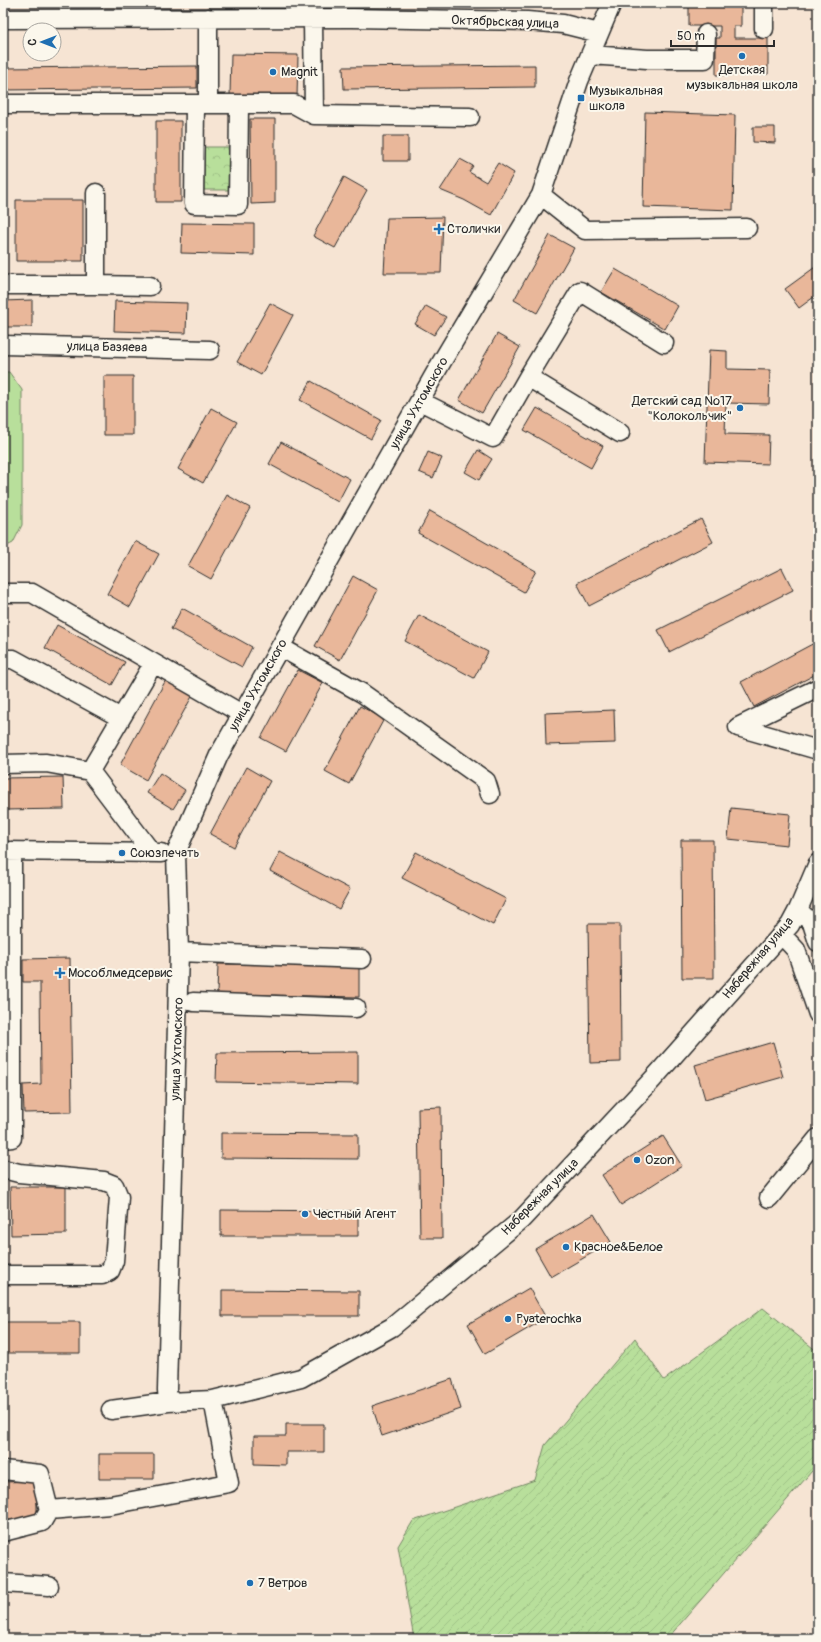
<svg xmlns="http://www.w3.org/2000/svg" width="821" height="1642" font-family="Pangolin,sans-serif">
  <defs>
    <pattern id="park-crowns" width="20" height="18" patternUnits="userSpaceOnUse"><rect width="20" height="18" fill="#b8df9b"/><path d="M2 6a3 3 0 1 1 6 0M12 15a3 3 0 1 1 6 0" fill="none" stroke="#9ec086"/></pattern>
    <pattern id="garden-furrows" width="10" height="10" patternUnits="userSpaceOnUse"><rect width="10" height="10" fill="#b8df9b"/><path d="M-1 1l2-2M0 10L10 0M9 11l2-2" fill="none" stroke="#9ec086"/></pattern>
  </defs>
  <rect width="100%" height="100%" fill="#f6e4d3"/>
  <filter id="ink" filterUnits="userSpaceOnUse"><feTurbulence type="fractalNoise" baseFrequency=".025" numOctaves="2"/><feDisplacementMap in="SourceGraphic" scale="8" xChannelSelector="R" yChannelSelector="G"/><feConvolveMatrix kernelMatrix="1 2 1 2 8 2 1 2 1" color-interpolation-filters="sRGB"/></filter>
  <g filter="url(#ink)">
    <!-- park -->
    <path fill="url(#park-crowns)" stroke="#728563" d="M 204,147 L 233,147 L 232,190 L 204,190 Z"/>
    <!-- garden -->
    <path fill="url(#garden-furrows)" stroke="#728563" d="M 763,1308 L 818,1352 L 818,1467 L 812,1471 L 668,1638 L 414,1639 L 398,1546 L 413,1521 L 535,1480 L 545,1445 L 635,1338 L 664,1380 Z"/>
    <!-- pitch -->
    <path fill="#b8df9b" stroke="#728563" d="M 3,372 L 9,372 L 22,390 L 22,525 L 13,543 L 3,548 Z"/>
    <!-- building -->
    <path fill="#e9b79a" stroke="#2b2b2b" d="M 689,3 L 741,3 L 741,26 L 734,26 L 734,38 L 768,38 L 768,74 L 716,75 L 716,38 L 720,38 L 720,26 L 689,26 Z
      M 231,54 L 298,55 L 297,97 L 230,96 Z
      M 535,65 L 535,87 L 344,89 L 343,67 Z
      M 197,66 L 197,88 L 3,90 L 3,68 Z
      M 645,112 L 735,115 L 733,210 L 643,207 Z
      M 250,119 L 275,119 L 275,203 L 251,204 Z
      M 156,121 L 181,121 L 181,202 L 156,202 Z
      M 753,127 L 775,127 L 775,143 L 753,142 Z
      M 383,136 L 408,136 L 408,161 L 383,161 Z
      M 460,159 L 473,166 L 469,172 L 486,182 L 498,163 L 514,173 L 491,215 L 464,200 L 440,190 Z
      M 344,177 L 367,190 L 335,248 L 313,236 Z
      M 16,200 L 83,200 L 83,261 L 16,261 Z
      M 443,217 L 441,273 L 384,273 L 387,218 Z
      M 182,223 L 254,224 L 254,255 L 181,253 Z
      M 550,235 L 574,248 L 537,313 L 514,300 Z
      M 818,265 L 818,294 L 799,308 L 785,289 Z
      M 615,269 L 678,306 L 665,329 L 601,292 Z
      M 32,300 L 32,327 L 3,327 L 3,301 Z
      M 115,301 L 187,303 L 186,333 L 114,331 Z
      M 270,303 L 293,315 L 261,375 L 237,362 Z
      M 426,306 L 446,317 L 434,335 L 415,324 Z
      M 497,334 L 520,347 L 482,413 L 459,400 Z
      M 709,350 L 727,351 L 727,369 L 770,370 L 769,404 L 726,403 L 725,434 L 769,435 L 768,464 L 705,462 Z
      M 104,376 L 133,376 L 133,435 L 104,435 Z
      M 311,381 L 381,420 L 371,439 L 300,400 Z
      M 211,408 L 237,422 L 203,483 L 178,469 Z
      M 537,408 L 603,446 L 591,468 L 524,430 Z
      M 281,442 L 350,479 L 338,502 L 269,464 Z
      M 478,450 L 492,459 L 479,480 L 465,472 Z
      M 428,452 L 442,458 L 433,478 L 419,472 Z
      M 227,495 L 250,508 L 211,579 L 188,566 Z
      M 430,511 L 536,571 L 524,592 L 418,533 Z
      M 701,519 L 713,542 L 589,606 L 577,583 Z
      M 135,541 L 159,554 L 130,607 L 107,594 Z
      M 782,568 L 793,590 L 669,652 L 658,630 Z
      M 353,576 L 378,590 L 340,660 L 315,646 Z
      M 182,608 L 252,647 L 242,667 L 171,629 Z
      M 419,615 L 488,652 L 474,678 L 405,641 Z
      M 57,625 L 125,662 L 112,685 L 45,648 Z
      M 818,641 L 818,673 L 754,707 L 741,682 Z
      M 298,670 L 323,683 L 286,751 L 261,738 Z
      M 168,676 L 195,691 L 146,780 L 120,765 Z
      M 360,706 L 384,719 L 349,784 L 325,771 Z
      M 614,710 L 615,743 L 546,745 L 545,713 Z
      M 246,767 L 270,781 L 234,847 L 210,834 Z
      M 160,773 L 185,790 L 173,809 L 147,793 Z
      M 63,777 L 64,809 L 3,810 L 3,778 Z
      M 731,808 L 790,814 L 787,845 L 728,839 Z
      M 681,840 L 713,840 L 714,978 L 682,978 Z
      M 280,852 L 350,889 L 339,909 L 270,871 Z
      M 416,852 L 506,899 L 493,925 L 402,878 Z
      M 588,924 L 620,924 L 621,1062 L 590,1063 Z
      M 70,958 L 72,1112 L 24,1113 L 23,1085 L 41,1084 L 40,982 L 23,982 L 23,959 Z
      M 218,964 L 359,965 L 359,997 L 217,994 Z
      M 773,1042 L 783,1077 L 705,1099 L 695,1065 Z
      M 358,1052 L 358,1084 L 216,1082 L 217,1053 Z
      M 441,1107 L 442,1238 L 420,1238 L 418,1108 Z
      M 221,1133 L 358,1134 L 358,1159 L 221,1158 Z
      M 663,1136 L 682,1166 L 621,1205 L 602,1175 Z
      M 10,1187 L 66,1187 L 66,1234 L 11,1235 Z
      M 221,1210 L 358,1211 L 358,1236 L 221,1236 Z
      M 594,1214 L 611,1242 L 551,1277 L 535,1249 Z
      M 529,1288 L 546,1318 L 485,1354 L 468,1324 Z
      M 222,1290 L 359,1291 L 359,1316 L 222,1316 Z
      M 3,1322 L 80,1322 L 80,1353 L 3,1353 Z
      M 452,1379 L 461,1409 L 382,1436 L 372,1406 Z
      M 286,1424 L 324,1424 L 324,1452 L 286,1452 L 286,1465 L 254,1464 L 254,1436 L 286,1436 Z
      M 99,1454 L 154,1454 L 154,1479 L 99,1479 Z
      M 37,1481 L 37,1520 L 3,1520 L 3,1482 Z"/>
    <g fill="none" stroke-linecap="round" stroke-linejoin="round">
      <!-- minor casing -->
      <g stroke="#2b2b2b" stroke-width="21">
        <path id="minor" d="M 764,3 L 764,29
          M 208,18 L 208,104
          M 313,18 L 314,115
          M 3,19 L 352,18 L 527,21 L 563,24 L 599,33
          M 590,55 L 647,59 L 705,59 L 706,34
          M 3,104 L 294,104 L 314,115 L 470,117
          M 195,104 L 194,204 L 238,205 L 239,104
          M 541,195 L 585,230 L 747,228
          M 3,284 L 8,285 L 96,285 L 96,193
          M 96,285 L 150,286
          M 3,345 L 210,350
          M 528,377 L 580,291 L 664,343
          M 420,401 L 493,438 L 528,377 L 620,433
          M 3,593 L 32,593 L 242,714
          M 280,647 L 362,693 L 486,781 L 490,794
          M 3,659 L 13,659 L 121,718
          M 738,727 L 818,688
          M 738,727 L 818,750
          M 3,764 L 46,763 L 90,771 L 152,853
          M 90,771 L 153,664
          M 3,851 L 161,853
          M 798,910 L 812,923 L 818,942
          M 781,934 L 796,950 L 818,1014
          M 179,952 L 362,959
          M 193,1002 L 356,1008
          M 3,1139 L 12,1138 L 12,851
          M 3,1169 L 19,1173 L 104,1181 L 114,1185 L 119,1197 L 114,1261 L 110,1271 L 102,1275 L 3,1275
          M 769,1198 L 818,1138
          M 168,1402 L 167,1390 L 179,952 L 176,853 L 219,755 L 441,363 L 541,195 L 579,81 L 612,3
          M 111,1410 L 168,1402 L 213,1400 L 301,1378 L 392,1327 L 521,1220 L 653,1079 L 790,925 L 798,910 L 818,863
          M 3,1470 L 40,1474 L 49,1510
          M 3,1532 L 42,1522 L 49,1510 L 110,1505 L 229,1483 L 213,1400
          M 3,1583 L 49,1586"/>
      </g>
      <!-- minor -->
      <use href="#minor" stroke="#fbf7ec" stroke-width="18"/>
    </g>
  </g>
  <!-- markers -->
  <g fill="#1f6fb2" stroke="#fbf7ec" stroke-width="1.5">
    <circle cx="742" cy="56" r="4"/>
    <circle cx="273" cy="72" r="4"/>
    <rect x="577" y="94" width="8" height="8" rx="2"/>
    <path d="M437 223h4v4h4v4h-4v4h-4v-4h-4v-4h4z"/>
    <circle cx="740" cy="408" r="4"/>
    <circle cx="122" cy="853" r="4"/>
    <path d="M58 967h4v4h4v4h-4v4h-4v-4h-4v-4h4z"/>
    <circle cx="637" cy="1160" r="4"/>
    <circle cx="305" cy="1214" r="4"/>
    <circle cx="566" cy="1247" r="4"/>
    <circle cx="508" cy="1319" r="4"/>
    <circle cx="250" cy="1583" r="4"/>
  </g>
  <g text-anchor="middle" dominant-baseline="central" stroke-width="4" stroke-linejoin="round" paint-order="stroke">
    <!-- street labels -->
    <g font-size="13" fill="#2b2b2b" stroke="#fbf7ec">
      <text transform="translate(505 22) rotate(2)">Октябрьская улица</text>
      <text transform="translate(107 347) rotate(1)">улица Базяева</text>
      <text transform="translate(419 403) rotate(-60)">улица Ухтомского</text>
      <text transform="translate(258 685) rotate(-60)">улица Ухтомского</text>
      <text transform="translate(758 958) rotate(-50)">Набережная улица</text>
      <text transform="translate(177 1049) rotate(-88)">улица Ухтомского</text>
      <text transform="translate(540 1197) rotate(-45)">Набережная улица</text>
    </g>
    <!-- poi labels -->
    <g font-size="13" fill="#2b2b2b" stroke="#fbf7ec" text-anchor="start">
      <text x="742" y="70" text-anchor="middle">Детская<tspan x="742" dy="15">музыкальная школа</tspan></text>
      <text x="281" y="72">Magnit</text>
      <text x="589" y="91">Музыкальная<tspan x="589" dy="15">школа</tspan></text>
      <text x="447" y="229">Столички</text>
      <text x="732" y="401" text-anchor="end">Детский сад №17<tspan x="732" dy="15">"Колокольчик"</tspan></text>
      <text x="130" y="853">Союзпечать</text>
      <text x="68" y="973">Мособлмедсервис</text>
      <text x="645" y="1160">Ozon</text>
      <text x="313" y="1214">Честный Агент</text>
      <text x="574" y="1247">Красное&amp;Белое</text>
      <text x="516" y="1319">Pyaterochka</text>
      <text x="258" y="1583">7 Ветров</text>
    </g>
  </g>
  <!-- margin -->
  <rect width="821" height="1642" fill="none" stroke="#fbf7ec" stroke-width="16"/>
  <rect x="8" y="8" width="805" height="1626" fill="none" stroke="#2b2b2b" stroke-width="1.5" filter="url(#ink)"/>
  <!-- north arrow -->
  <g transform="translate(42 42) rotate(270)"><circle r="19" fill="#fbf7ec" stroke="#a8a59f"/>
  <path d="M0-3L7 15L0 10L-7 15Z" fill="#1f6fb2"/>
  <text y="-6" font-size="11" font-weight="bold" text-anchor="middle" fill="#2b2b2b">С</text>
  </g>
  <!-- scale -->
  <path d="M671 40v6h103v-6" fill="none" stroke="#2b2b2b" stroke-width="2"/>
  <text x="677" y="40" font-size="12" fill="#2b2b2b" stroke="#fbf7ec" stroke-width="3" paint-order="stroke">50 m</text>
</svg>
